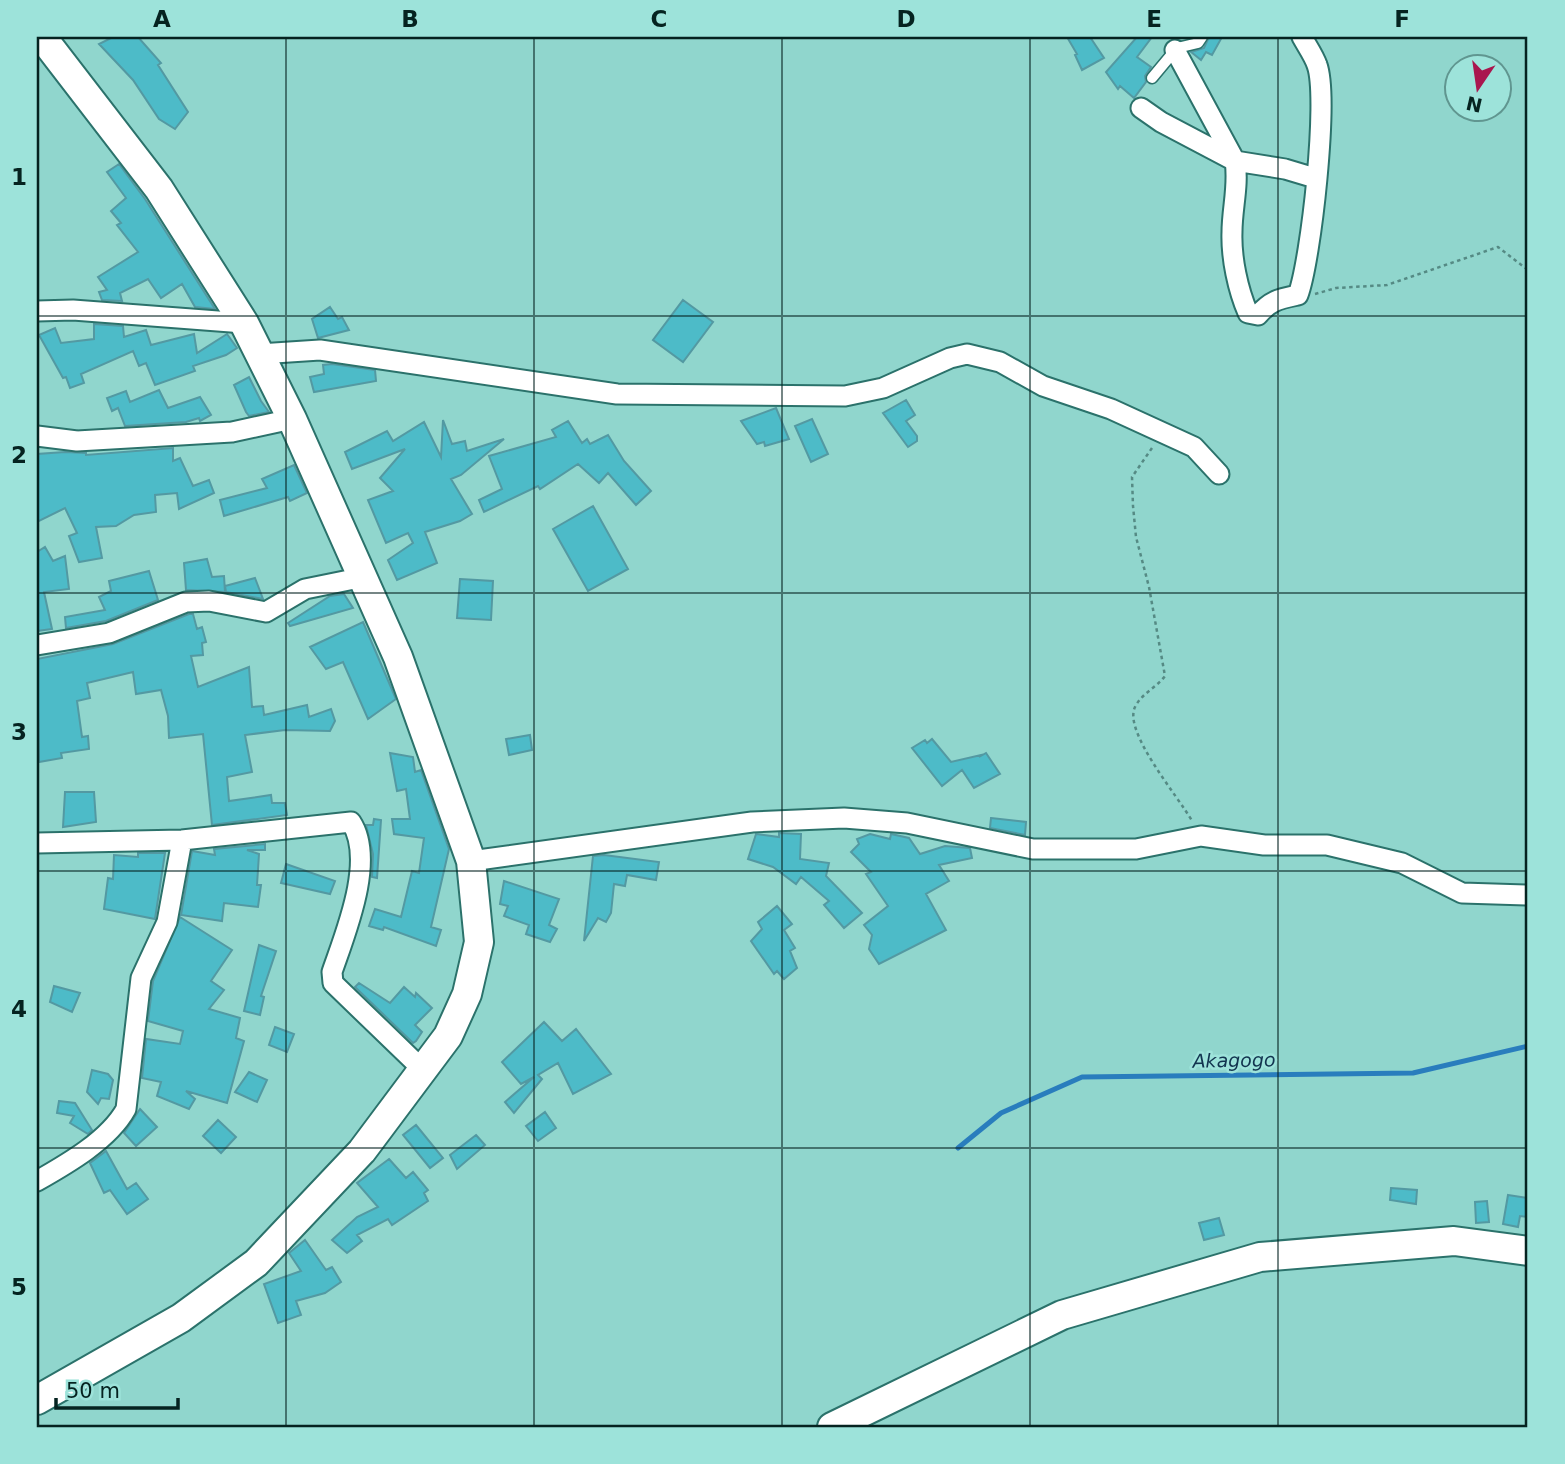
<svg xmlns="http://www.w3.org/2000/svg" width="1565" height="1464" font-family="'DejaVu Sans',sans-serif">
  <rect width="100%" height="100%" fill="#90d6cd"/>
  <g fill="none" stroke-linecap="round" stroke-linejoin="round">
    <!-- stream -->
    <path stroke="#297dbd" stroke-width="5" d="M 958,1148 L 1001,1113 L 1082,1077 L 1413,1073 L 1528,1046"/>
  </g>
  <!-- building -->
  <path fill="#4dbbc8" stroke="#5399a2" stroke-width="2" d="M 113,37 L 138,37 L 161,63 L 158,65 L 188,112 L 175,129 L 159,119 L 133,80 L 99,44 Z
    M 1067,37 L 1090,37 L 1104,58 L 1082,70 L 1075,55 L 1077,54 Z
    M 1137,37 L 1152,37 L 1137,57 L 1151,67 L 1145,76 L 1146,82 L 1134,98 L 1120,86 L 1118,89 L 1106,72 Z
    M 1209,37 L 1222,37 L 1212,55 L 1206,52 L 1201,60 L 1191,52 L 1204,48 Z
    M 119,164 L 145,199 L 215,309 L 195,307 L 182,284 L 161,298 L 148,279 L 120,293 L 122,301 L 102,300 L 99,292 L 107,290 L 98,277 L 138,252 L 117,225 L 121,223 L 111,211 L 126,198 L 107,172 Z
    M 683,300 L 713,322 L 683,362 L 653,340 Z
    M 330,307 L 338,319 L 342,317 L 349,330 L 318,338 L 312,319 Z
    M 94,324 L 123,326 L 124,337 L 146,330 L 151,345 L 194,334 L 197,353 L 227,334 L 237,348 L 226,355 L 193,366 L 195,371 L 155,385 L 146,363 L 139,366 L 133,351 L 81,374 L 84,383 L 70,388 L 66,377 L 63,378 L 39,335 L 55,328 L 61,343 L 94,339 Z
    M 332,364 L 375,370 L 376,381 L 314,392 L 310,377 L 324,374 L 323,365 Z
    M 249,377 L 261,401 L 269,412 L 249,416 L 246,412 L 234,385 Z
    M 159,390 L 168,408 L 200,397 L 211,415 L 200,421 L 199,418 L 186,422 L 125,426 L 118,408 L 112,411 L 107,398 L 126,391 L 130,402 Z
    M 906,400 L 915,415 L 906,421 L 917,436 L 917,441 L 908,447 L 883,413 Z
    M 776,408 L 789,439 L 765,446 L 764,442 L 757,444 L 741,421 Z
    M 812,419 L 828,454 L 811,462 L 795,426 Z
    M 443,420 L 452,444 L 465,441 L 467,451 L 504,439 L 461,475 L 451,479 L 472,514 L 460,521 L 425,532 L 437,563 L 397,580 L 388,560 L 413,543 L 408,533 L 386,543 L 368,500 L 393,491 L 380,478 L 405,449 L 352,469 L 345,452 L 387,431 L 393,441 L 424,422 L 441,457 Z
    M 568,421 L 582,443 L 587,439 L 590,444 L 608,435 L 624,461 L 651,491 L 636,505 L 608,473 L 599,483 L 578,464 L 540,489 L 538,486 L 484,512 L 479,500 L 502,489 L 489,456 L 556,437 L 552,430 Z
    M 173,448 L 173,461 L 180,458 L 193,486 L 209,480 L 214,493 L 179,509 L 177,493 L 155,495 L 156,512 L 134,515 L 116,526 L 96,527 L 102,558 L 79,562 L 69,536 L 77,533 L 65,508 L 37,522 L 37,454 L 65,452 L 86,453 L 86,455 Z
    M 294,465 L 307,493 L 290,501 L 288,497 L 224,516 L 220,500 L 267,488 L 262,479 Z
    M 593,506 L 628,569 L 588,591 L 553,529 Z
    M 45,547 L 53,561 L 65,556 L 69,589 L 44,592 L 52,629 L 37,631 L 37,552 Z
    M 207,559 L 212,577 L 224,576 L 225,592 L 186,590 L 184,563 Z
    M 149,571 L 158,600 L 106,621 L 66,628 L 65,617 L 105,610 L 99,597 L 111,591 L 109,581 Z
    M 255,578 L 263,599 L 226,592 L 225,586 Z
    M 460,579 L 493,581 L 491,620 L 457,618 Z
    M 344,594 L 353,608 L 290,626 L 288,623 L 330,596 Z
    M 189,614 L 193,614 L 197,629 L 202,627 L 206,642 L 202,643 L 203,655 L 191,656 L 198,687 L 249,667 L 252,707 L 263,706 L 264,715 L 307,705 L 309,717 L 331,709 L 335,721 L 330,731 L 285,730 L 245,735 L 252,772 L 227,777 L 229,801 L 271,795 L 272,803 L 285,803 L 287,815 L 212,825 L 203,734 L 169,738 L 168,716 L 161,690 L 136,694 L 133,672 L 87,683 L 90,698 L 77,701 L 82,737 L 88,736 L 89,749 L 61,753 L 62,758 L 39,762 L 37,659 L 113,644 Z
    M 363,622 L 396,699 L 368,719 L 343,662 L 326,669 L 310,647 Z
    M 530,735 L 532,750 L 509,755 L 506,739 Z
    M 932,739 L 951,762 L 981,755 L 979,757 L 986,753 L 1000,774 L 974,788 L 962,770 L 942,786 L 912,748 L 925,740 L 927,743 Z
    M 390,753 L 413,757 L 415,772 L 421,770 L 449,849 L 431,927 L 441,930 L 436,946 L 384,927 L 383,930 L 369,926 L 375,909 L 401,917 L 412,871 L 419,873 L 424,838 L 394,834 L 392,819 L 410,819 L 406,789 L 397,791 Z
    M 65,792 L 94,792 L 96,822 L 63,827 Z
    M 991,818 L 1026,822 L 1025,835 L 990,828 Z
    M 374,819 L 381,820 L 377,878 L 372,877 L 373,854 L 366,825 L 373,825 Z
    M 779,833 L 801,834 L 800,859 L 829,863 L 826,876 L 862,913 L 844,928 L 824,905 L 829,901 L 801,877 L 796,884 L 773,867 L 748,859 L 756,834 L 779,837 Z
    M 870,834 L 890,839 L 891,834 L 909,838 L 920,854 L 945,846 L 970,848 L 972,858 L 939,865 L 949,881 L 926,894 L 946,930 L 879,964 L 869,949 L 872,935 L 864,925 L 888,906 L 866,874 L 871,872 L 851,852 L 859,844 L 857,839 Z
    M 265,844 L 265,850 L 247,850 L 259,854 L 257,885 L 261,885 L 258,907 L 224,903 L 222,921 L 181,915 L 192,851 L 215,855 L 214,849 Z
    M 138,853 L 165,853 L 155,919 L 104,909 L 108,878 L 113,879 L 114,855 L 138,857 Z
    M 604,855 L 659,862 L 656,880 L 627,875 L 625,886 L 614,884 L 611,913 L 606,922 L 598,918 L 584,941 L 593,856 Z
    M 286,864 L 335,881 L 330,894 L 281,883 Z
    M 504,881 L 559,899 L 549,925 L 557,929 L 550,942 L 526,934 L 529,925 L 504,916 L 508,906 L 500,904 Z
    M 777,906 L 792,924 L 784,930 L 795,948 L 790,951 L 797,968 L 784,979 L 777,971 L 774,974 L 751,941 L 762,929 L 758,922 Z
    M 180,917 L 232,950 L 211,981 L 224,990 L 209,1009 L 240,1018 L 236,1038 L 244,1041 L 227,1103 L 186,1091 L 195,1099 L 189,1109 L 157,1096 L 161,1082 L 142,1078 L 146,1039 L 180,1044 L 183,1031 L 148,1021 L 153,981 Z
    M 259,945 L 276,951 L 261,996 L 264,997 L 260,1015 L 244,1011 Z
    M 359,983 L 390,1003 L 404,987 L 415,997 L 416,993 L 432,1008 L 415,1025 L 422,1032 L 416,1041 L 413,1043 L 355,987 Z
    M 54,986 L 80,993 L 72,1012 L 50,1002 Z
    M 544,1022 L 562,1041 L 576,1029 L 611,1074 L 573,1094 L 558,1063 L 538,1075 L 542,1079 L 514,1113 L 505,1102 L 534,1077 L 521,1084 L 502,1062 Z
    M 275,1027 L 294,1034 L 287,1052 L 269,1045 Z
    M 92,1070 L 108,1074 L 113,1080 L 109,1099 L 101,1098 L 98,1104 L 87,1092 Z
    M 249,1072 L 267,1080 L 257,1102 L 235,1092 Z
    M 59,1101 L 75,1103 L 92,1130 L 88,1134 L 70,1123 L 74,1116 L 57,1113 Z
    M 140,1109 L 157,1127 L 136,1146 L 124,1133 Z
    M 545,1112 L 556,1128 L 538,1141 L 526,1126 Z
    M 218,1120 L 236,1137 L 221,1153 L 203,1136 Z
    M 416,1125 L 443,1158 L 430,1168 L 403,1135 Z
    M 476,1135 L 485,1145 L 457,1169 L 450,1155 Z
    M 106,1151 L 127,1189 L 136,1183 L 148,1199 L 127,1214 L 110,1190 L 104,1193 L 90,1163 Z
    M 389,1159 L 406,1178 L 413,1172 L 428,1190 L 424,1193 L 428,1201 L 392,1225 L 388,1219 L 357,1235 L 362,1241 L 347,1253 L 332,1240 L 357,1217 L 378,1207 L 357,1183 Z
    M 1391,1188 L 1417,1190 L 1416,1204 L 1390,1200 Z
    M 1508,1195 L 1528,1198 L 1528,1217 L 1520,1216 L 1518,1227 L 1503,1224 Z
    M 1487,1201 L 1489,1222 L 1476,1223 L 1475,1202 Z
    M 1219,1218 L 1224,1235 L 1204,1240 L 1199,1223 Z
    M 305,1240 L 326,1270 L 332,1267 L 341,1282 L 325,1293 L 296,1301 L 301,1315 L 278,1323 L 264,1284 L 301,1271 L 289,1253 Z"/>
  <g fill="none" stroke-linecap="round" stroke-linejoin="round">
    <!-- lane casing -->
    <g stroke="#2b726b" stroke-width="13">
      <path id="lane" d="M 1152,78 L 1177,48 L 1198,43 L 1202,37"/>
    </g>
    <!-- street casing -->
    <g stroke="#2b726b" stroke-width="23">
      <path id="street" d="M 1175,50 L 1235,161 C 1239,185 1232,208 1232,232 C 1231,258 1238,290 1248,313 L 1258,315 C 1271,300 1279,299 1298,295 C 1311,260 1329,98 1317,65 C 1314,56 1307,46 1302,37
        M 1141,108 L 1161,122 L 1235,161 L 1285,169 L 1315,178
        M 37,311 L 73,310 L 244,323
        M 259,354 L 320,350 L 617,394 L 845,396 L 883,388 L 950,358 L 967,354 L 1000,362 L 1043,386 L 1111,409 L 1194,447 L 1219,474
        M 37,436 L 77,441 L 232,432 L 292,419
        M 37,645 L 109,633 L 186,602 L 209,601 L 266,612 L 305,589 L 364,577
        M 37,843 L 182,840 L 351,822 C 376,860 345,934 332,972 L 333,983 L 421,1068
        M 471,861 L 752,822 L 844,818 L 907,823 L 1033,849 L 1136,849 L 1201,836 L 1264,845 L 1327,845 L 1402,863 L 1462,893 L 1528,895
        M 37,1181 C 67,1164 109,1140 126,1109 L 141,978 L 167,922 L 182,840"/>
    </g>
    <!-- secondary casing -->
    <g stroke="#2b726b" stroke-width="32">
      <path id="secondary" d="M 37,1400 L 181,1318 L 256,1263 L 362,1151 L 448,1036 L 467,994 L 479,942 L 471,861 L 398,657 L 292,419 L 244,323 L 159,189 L 42,37
        M 832,1427 L 1062,1315 L 1260,1257 L 1454,1241 L 1528,1251"/>
    </g>
    <!-- path -->
    <path stroke="#558a84" stroke-width="2.5" stroke-dasharray="3.5 3.5" stroke-linecap="butt" d="M 1315,294 L 1336,288 L 1387,285 L 1498,247 L 1528,270
      M 1152,448 L 1132,477 L 1133,506 L 1136,537 L 1149,587 L 1165,676 C 1156,688 1142,693 1135,707 C 1123,732 1178,796 1192,821"/>
    <!-- lane -->
    <use href="#lane" stroke="#fff" stroke-width="10"/>
    <!-- street -->
    <use href="#street" stroke="#fff" stroke-width="19"/>
    <!-- secondary -->
    <use href="#secondary" stroke="#fff" stroke-width="28"/>
  </g>
  <!-- grid -->
  <path fill="none" stroke="#052320" stroke-width="2" stroke-opacity="0.55" d="M 286,37 L 286,1427M 534,37 L 534,1427M 782,37 L 782,1427M 1030,37 L 1030,1427M 1278,37 L 1278,1427M 37,316 L 1528,316M 37,593 L 1528,593M 37,871 L 1528,871M 37,1148 L 1528,1148"/>
  <g text-anchor="middle" dominant-baseline="central" stroke-width="5" stroke-linejoin="round" paint-order="stroke">
    <!-- water labels -->
    <g font-size="19" font-style="italic" fill="#12344f" stroke="#9de3da">
      <text transform="translate(1234 1060) rotate(-1)">Akagogo</text>
    </g>
  </g>
  <!-- border -->
  <rect width="1565" height="1464" fill="none" stroke="#9de3da" stroke-width="77"/>
  <!-- north arrow -->
  <g transform="translate(1478 88) rotate(193)"><circle r="33" fill="#9de3da" stroke="#609690" stroke-width="2"/>
  <path d="M0-5L12 26L0 18L-12 26Z" fill="#a9164e"/>
  <text y="-10" font-size="19" font-weight="bold" text-anchor="middle" fill="#052320">N</text>
  </g>
  <!-- scale -->
  <path d="M56 1398v10h122v-10" fill="none" stroke="#052320" stroke-width="3.5"/>
  <text x="66" y="1398" font-size="21" fill="#052320" stroke="#9de3da" stroke-width="5" paint-order="stroke">50 m</text>
  <rect x="38" y="38" width="1488" height="1388" fill="none" stroke="#052320" stroke-width="2.5"/>
  <g font-size="23" text-anchor="middle" font-weight="bold" fill="#052320">
    <text x="162" y="27">A</text>
    <text x="410" y="27">B</text>
    <text x="659" y="27">C</text>
    <text x="906" y="27">D</text>
    <text x="1154" y="27">E</text>
    <text x="1402" y="27">F</text>
    <text x="19" y="185">1</text>
    <text x="19" y="463">2</text>
    <text x="19" y="740">3</text>
    <text x="19" y="1017">4</text>
    <text x="19" y="1295">5</text>
  </g>
</svg>
